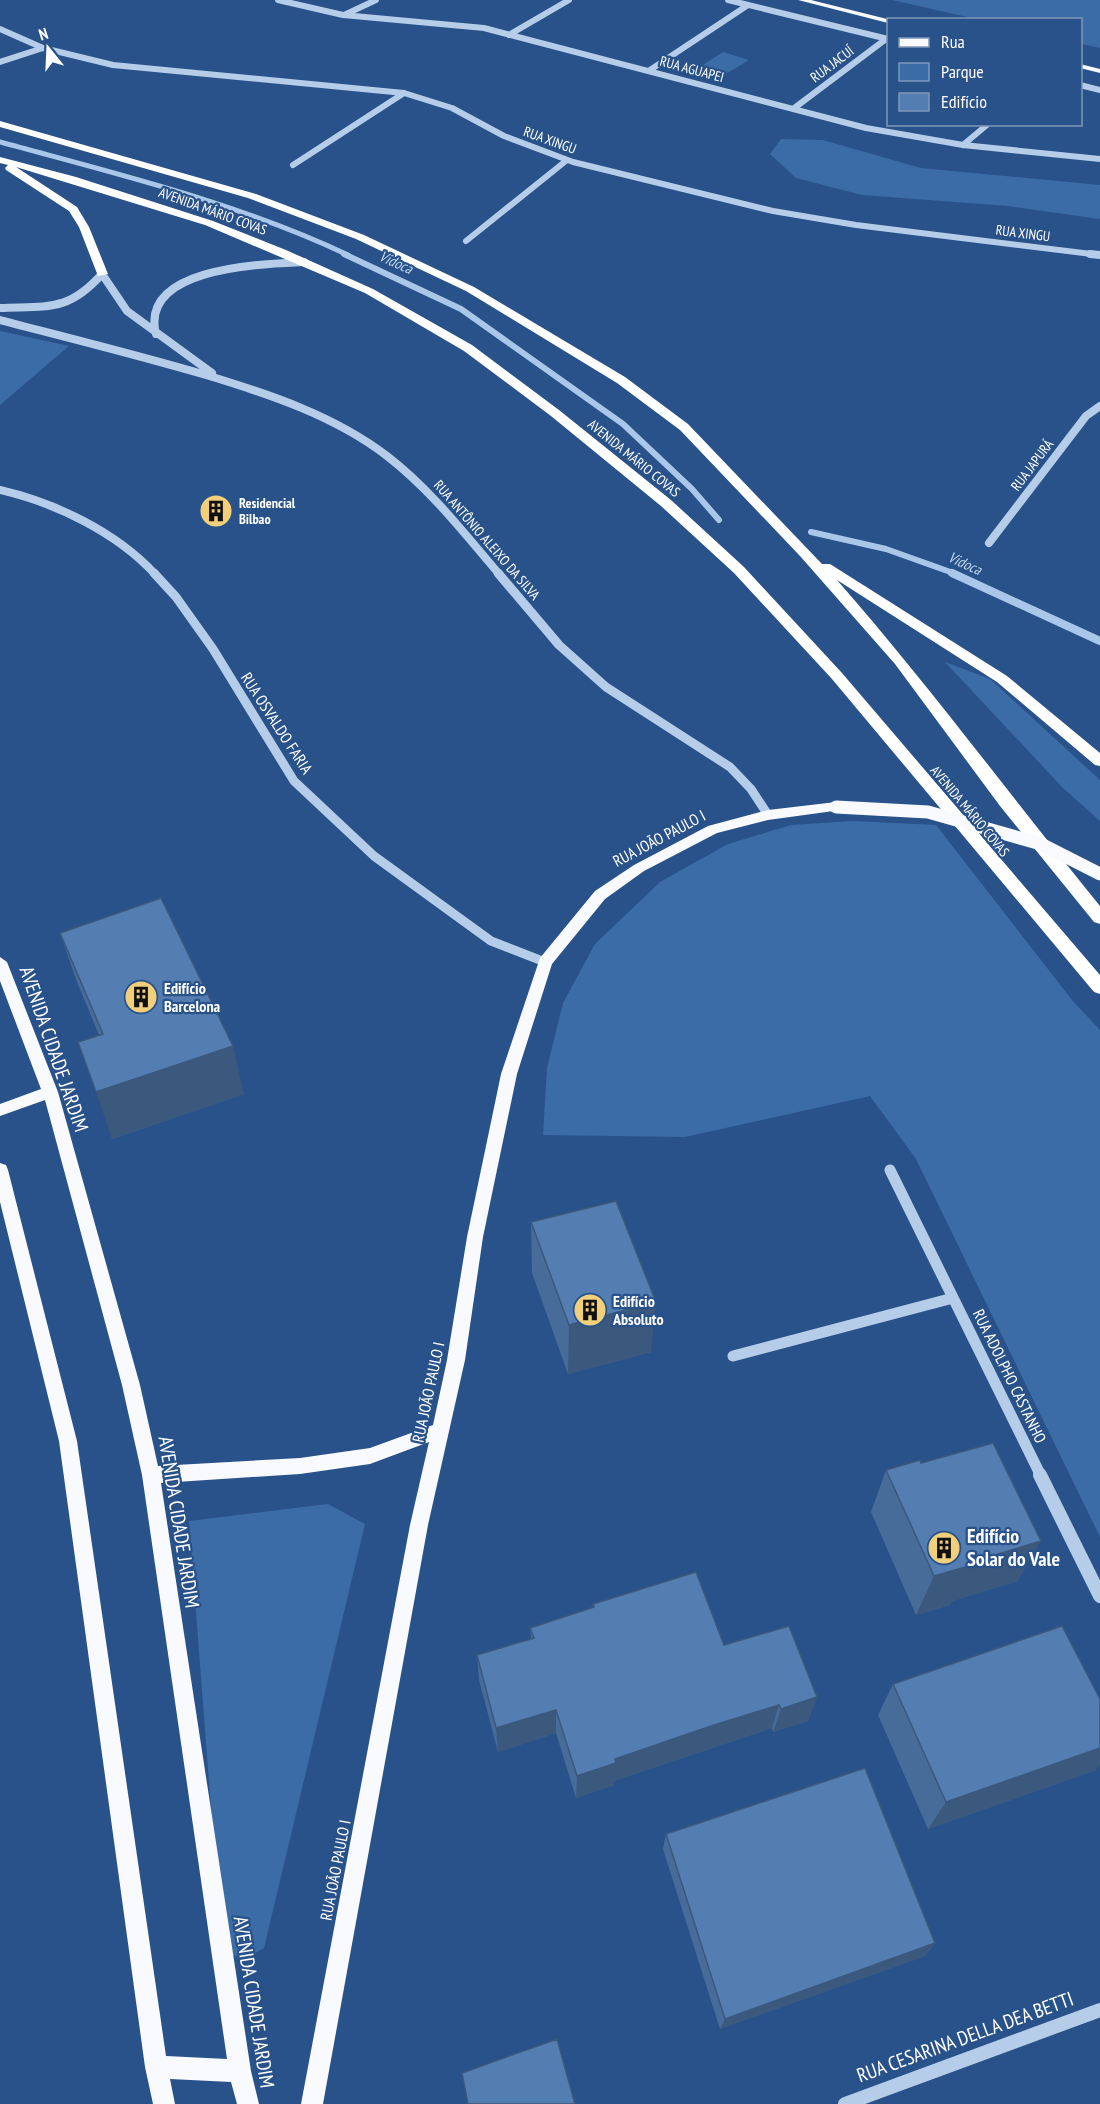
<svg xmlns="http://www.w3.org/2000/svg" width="1100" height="2104" font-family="'PT Sans Narrow',sans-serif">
  <rect width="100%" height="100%" fill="#285289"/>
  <!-- green -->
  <path fill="#3c6ca6" d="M 892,0 L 1100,0 L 1100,48 L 1081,44 L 1080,20 L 976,19 Z
    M 723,52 L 749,60 L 724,75 L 698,68 Z
    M 781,139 L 823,140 L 921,168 L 1100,185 L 1100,219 L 1008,206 L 862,195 L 796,178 L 770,154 Z
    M 0,331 L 69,346 L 0,405 Z
    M 945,662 L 990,679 L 1100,780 L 1100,821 L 1063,788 Z
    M 853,821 L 936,825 L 1072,1000 L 1100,1030 L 1100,1537 L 916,1159 L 870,1096 L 685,1137 L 543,1135 L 547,1068 L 563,1003 L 595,944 L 660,882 L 728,844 L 791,825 Z
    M 328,1504 L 365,1524 L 264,1948 L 245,1959 L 222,1951 L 189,1521 Z"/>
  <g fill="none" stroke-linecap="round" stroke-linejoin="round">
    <!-- stream-far2 -->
    <path stroke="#a9c7e9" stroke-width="5" d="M 0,142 C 117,174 238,203 348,255"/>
    <!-- stream-far1 -->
    <path stroke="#a9c7e9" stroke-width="6" d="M 344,254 L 461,309 L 623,424 L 692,489 L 719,520
      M 811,532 L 886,549 L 956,574"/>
    <!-- stream -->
    <path stroke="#a9c7e9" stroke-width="8" d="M 952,573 L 1100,641"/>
    <!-- minor-far4 -->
    <path stroke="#b5cde9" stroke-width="6" d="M 278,0 L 343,15 L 484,28 L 866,128 L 963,145 L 1100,159
      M 728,0 L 888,39
      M 344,15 L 376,0
      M 0,29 L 43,48 L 113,65 L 404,93 L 452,108 L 504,136 L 573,162 L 773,211 L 856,225 L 1100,255
      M 509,35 L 569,0
      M 0,62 L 43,48
      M 650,70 L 748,5
      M 1080,85 L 1100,90
      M 793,109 L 886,39
      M 963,145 L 988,124
      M 293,165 L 404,93
      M 466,241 L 567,160"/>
    <!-- minor-far3 -->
    <path stroke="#b5cde9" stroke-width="8" d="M 1090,254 L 1100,255
      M 0,308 C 48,306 68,312 102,274 L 127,311 L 212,373
      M 0,320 C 69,338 138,355 206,375 C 269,394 335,416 387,456 C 431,490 464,533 499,574
      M 156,334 C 139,267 262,264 304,262
      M 0,490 C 56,503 116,532 155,574
      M 989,543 L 1086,416 L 1100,406"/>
    <!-- minor-far2 -->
    <path stroke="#b5cde9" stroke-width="9" d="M 154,573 L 176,597 L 213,649 L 294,781 L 374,856 L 491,941 L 545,962
      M 498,573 L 559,645 L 606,687 L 730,767 L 751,789 L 768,815"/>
    <!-- minor-far1 -->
    <path stroke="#b5cde9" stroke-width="11" d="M 890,1170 L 1041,1476
      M 733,1356 L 953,1298"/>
    <!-- minor -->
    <path stroke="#b5cde9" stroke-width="14" d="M 1040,1475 L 1100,1596
      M 845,2104 L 1100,2010"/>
    <!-- major -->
    <path fill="#f8fafe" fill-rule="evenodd" d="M 798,0 L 811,0 L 891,20 L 888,23 Z
      M 1080,64 L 1100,69 L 1100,73 L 1080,68 Z
      M 836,802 L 841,804 L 843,807 L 841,810 L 768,820 L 717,833 L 644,871 L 605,899 L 552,964 L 517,1074 L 483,1237 L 465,1360 L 428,1525 L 323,2104 L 301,2104 L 410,1525 L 429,1442 L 370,1464 L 300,1474 L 161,1483 L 251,2071 L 259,2104 L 237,2104 L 231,2082 L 170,2079 L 175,2104 L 153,2104 L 145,2067 L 59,1441 L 0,1202 L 0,1163 L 6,1165 L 8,1170 L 77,1441 L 166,2056 L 227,2059 L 142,1475 L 122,1385 L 45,1100 L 0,1116 L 0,1104 L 41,1089 L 0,981 L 0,957 L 7,962 L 58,1092 L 140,1385 L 158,1466 L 300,1458 L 370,1448 L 433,1425 L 447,1360 L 467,1237 L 501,1074 L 540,958 L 595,891 L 634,865 L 708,826 L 768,810 Z"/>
    <!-- highway -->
    <path fill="#fff" fill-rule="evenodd" d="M 0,121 L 256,194 L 364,235 L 474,287 L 625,377 L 688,424 L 822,564 L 830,564 L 1007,676 L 1100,753 L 1100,766 L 1095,765 L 997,682 L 837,580 C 929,685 1012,798 1100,906 L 1100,924 L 1094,922 L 1000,806 L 895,664 L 800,556 L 680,430 L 617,383 L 466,291 L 356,239 L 248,198 L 0,127 Z
      M 0,157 L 76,177 L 213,221 L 286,250 L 373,289 L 472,345 L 559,410 L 671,500 L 744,567 L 842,673 L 1100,975 L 1100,994 L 1094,992 L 832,679 L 734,573 L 661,506 L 551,416 L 464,351 L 365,293 L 205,225 L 16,167 L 77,207 L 89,227 L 108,274 L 98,276 L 79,227 L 69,211 L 6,170 L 5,168 L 8,165 L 0,163 Z"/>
    <!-- major-bridge -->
    <path stroke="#f8fafe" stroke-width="13" d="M 836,807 L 928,812 L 1041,844 L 1100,874"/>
  </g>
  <!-- wall -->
  <path fill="#486c99" d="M 60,933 L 244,1094 L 112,1139 L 99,1035 L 77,982 Z
    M 531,1222 L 651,1352 L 568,1374 L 532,1273 Z
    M 921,1463 L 1018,1581 L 952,1601 L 950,1605 L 916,1615 L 871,1512 L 886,1470 Z
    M 593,1604 L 724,1645 L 817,1697 L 808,1721 L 773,1732 L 772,1728 L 706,1750 L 614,1781 L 614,1785 L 576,1798 L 556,1733 L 498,1752 L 479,1680 L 477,1655 L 531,1639 L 530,1628 L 593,1608 Z
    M 893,1684 L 1096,1770 L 928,1829 L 878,1715 Z
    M 666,1834 L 935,1943 L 925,1956 L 720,2029 L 663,1849 Z"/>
  <!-- shaded-wall -->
  <path fill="#3b587d" d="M 233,1046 L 244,1094 L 112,1139 L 96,1092 Z
    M 656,1302 L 651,1352 L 568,1374 L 569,1325 Z
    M 1041,1541 L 1018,1581 L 952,1601 L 950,1605 L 916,1615 L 934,1576 L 968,1563 Z
    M 817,1697 L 808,1721 L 773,1732 L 781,1709 Z
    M 779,1705 L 772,1728 L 706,1750 L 614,1781 L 614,1785 L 576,1798 L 577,1776 L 615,1759 L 711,1726 Z
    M 556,1710 L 556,1733 L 498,1752 L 496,1728 Z
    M 1100,1748 L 1100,1765 L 1096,1770 L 928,1829 L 946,1802 Z
    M 935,1943 L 925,1956 L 720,2029 L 725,2019 Z"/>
  <!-- building -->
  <path fill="#547eb2" stroke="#3b587d" stroke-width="1.5" d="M 161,898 L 233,1046 L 96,1092 L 78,1042 L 103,1034 L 60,933 Z
    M 616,1201 L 656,1302 L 569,1325 L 531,1222 Z
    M 993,1443 L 1041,1541 L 968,1563 L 969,1566 L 934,1576 L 886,1470 L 920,1460 L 921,1463 Z
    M 696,1572 L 724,1645 L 789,1626 L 817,1697 L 781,1709 L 779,1705 L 711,1726 L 615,1759 L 616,1763 L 577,1776 L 556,1710 L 496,1728 L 477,1655 L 534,1638 L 530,1628 L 594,1607 L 593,1604 Z
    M 1062,1626 L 1100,1699 L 1100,1748 L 946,1802 L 893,1684 Z
    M 865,1768 L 935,1943 L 725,2019 L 666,1834 Z
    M 557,2039 L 575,2104 L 468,2104 L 462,2073 Z"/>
  <!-- icons -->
  <defs>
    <g id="building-disc" transform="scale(1.725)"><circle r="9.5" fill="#f1cf7b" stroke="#285289"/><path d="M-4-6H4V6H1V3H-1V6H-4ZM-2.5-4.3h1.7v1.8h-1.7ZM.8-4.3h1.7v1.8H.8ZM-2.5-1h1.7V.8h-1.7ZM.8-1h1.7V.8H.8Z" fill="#111"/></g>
  </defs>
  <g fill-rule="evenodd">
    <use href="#building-disc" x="216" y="511"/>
    <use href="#building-disc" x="141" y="997"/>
    <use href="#building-disc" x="590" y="1310"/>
    <use href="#building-disc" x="944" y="1548"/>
  </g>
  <g text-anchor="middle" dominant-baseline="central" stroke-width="4.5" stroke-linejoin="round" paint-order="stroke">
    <!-- far-street labels -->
    <g font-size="14" fill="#fff" stroke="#285289">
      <text transform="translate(832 64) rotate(-37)">RUA JACUÍ</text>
      <text transform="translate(692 69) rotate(15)">RUA AGUAPEI</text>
      <text transform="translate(550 140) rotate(20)">RUA XINGU</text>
      <text transform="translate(213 211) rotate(20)">AVENIDA MÁRIO COVAS</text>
      <text transform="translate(1023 233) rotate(7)">RUA XINGU</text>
      <text transform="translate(634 458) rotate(39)">AVENIDA MÁRIO COVAS</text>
      <text transform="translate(1032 465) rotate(-53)">RUA JAPURÁ</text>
      <text transform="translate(487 540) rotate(49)">RUA ANTÔNIO ALEIXO DA SILVA</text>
      <text transform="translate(970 811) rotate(50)">AVENIDA MÁRIO COVAS</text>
    </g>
    <!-- far-poi labels -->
    <g font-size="14" font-weight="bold" fill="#fff" stroke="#285289" text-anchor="start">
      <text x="239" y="503">Residencial<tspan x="239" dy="16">Bilbao</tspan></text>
    </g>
    <!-- far-water labels -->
    <g font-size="15" font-style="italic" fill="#c1d6f0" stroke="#285289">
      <text transform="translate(396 262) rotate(25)">Vidoca</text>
      <text transform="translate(965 563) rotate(25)">Vidoca</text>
    </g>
    <!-- street labels -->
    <g font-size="16" fill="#fff" stroke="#285289">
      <text transform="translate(277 723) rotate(57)">RUA OSVALDO FARIA</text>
      <text transform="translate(659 838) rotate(-28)">RUA JOÃO PAULO I</text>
      <text transform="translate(1010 1376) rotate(64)">RUA ADOLPHO CASTANHO</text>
      <text transform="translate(428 1392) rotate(-78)">RUA JOÃO PAULO I</text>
      <text transform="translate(335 1870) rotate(-79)">RUA JOÃO PAULO I</text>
    </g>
    <!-- poi labels -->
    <g font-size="16" font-weight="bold" fill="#fff" stroke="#285289" text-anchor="start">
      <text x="164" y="988">Edifício<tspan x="164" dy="18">Barcelona</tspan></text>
      <text x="613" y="1301">Edifício<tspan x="613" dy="18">Absoluto</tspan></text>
    </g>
    <!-- near-street labels -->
    <g font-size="20" fill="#fff" stroke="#285289">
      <text transform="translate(54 1049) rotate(71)">AVENIDA CIDADE JARDIM</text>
      <text transform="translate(179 1522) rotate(81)">AVENIDA CIDADE JARDIM</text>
      <text transform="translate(254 2002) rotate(81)">AVENIDA CIDADE JARDIM</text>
      <text transform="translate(965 2037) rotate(-20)">RUA CESARINA DELLA DEA BETTI</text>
    </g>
    <!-- near-poi labels -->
    <g font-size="20" font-weight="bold" fill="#fff" stroke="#285289" text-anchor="start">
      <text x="967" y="1536">Edifício<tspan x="967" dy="23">Solar do Vale</tspan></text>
    </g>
  </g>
  <!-- legend -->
  <rect x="887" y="18" width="195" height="108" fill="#285289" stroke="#7e97b8" stroke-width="1.5"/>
  <rect x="899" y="38" width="30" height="9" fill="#f8fafe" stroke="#7e97b8" stroke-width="1.5"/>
  <text x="941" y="48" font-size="18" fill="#ffffff">Rua</text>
  <rect x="899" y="63" width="30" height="18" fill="#3c6ca6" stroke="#7e97b8" stroke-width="1.5"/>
  <text x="941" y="78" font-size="18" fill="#ffffff">Parque</text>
  <rect x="899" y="93" width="30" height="18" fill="#547eb2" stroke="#7e97b8" stroke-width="1.5"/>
  <text x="941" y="108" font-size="18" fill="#ffffff">Edifício</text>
  <!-- north arrow -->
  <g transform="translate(48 48) rotate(342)" stroke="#285289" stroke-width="4.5" paint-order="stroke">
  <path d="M0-4.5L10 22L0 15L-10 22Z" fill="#ffffff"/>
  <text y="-9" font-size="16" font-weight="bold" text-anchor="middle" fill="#ffffff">N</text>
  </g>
</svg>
